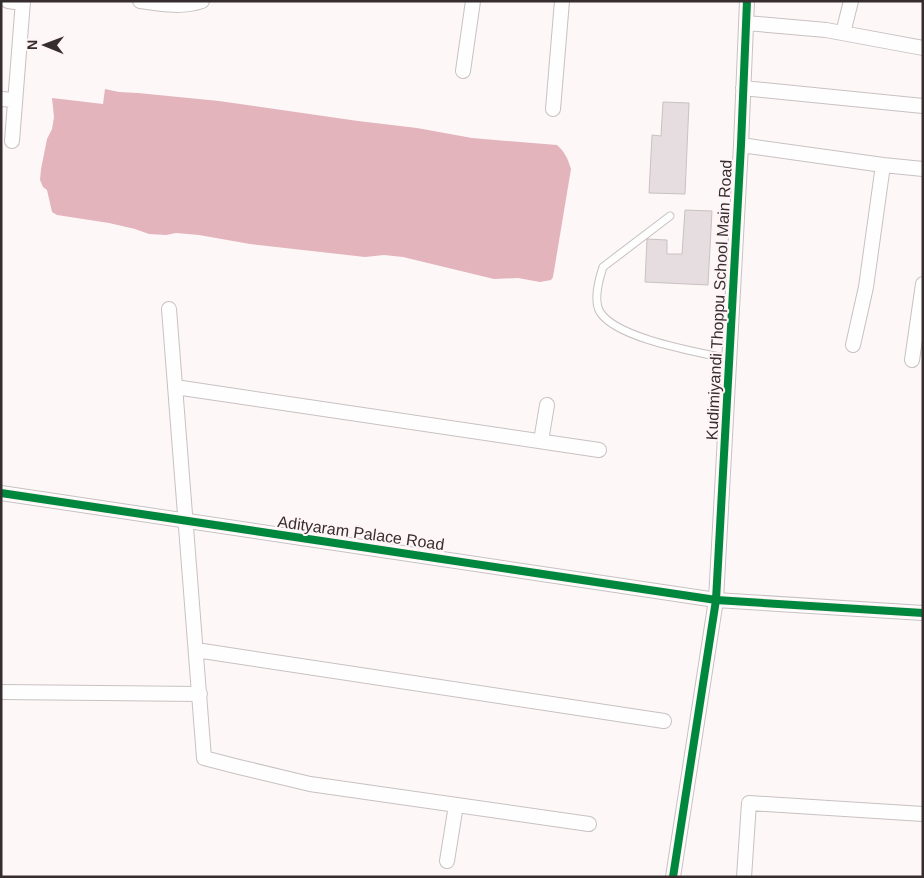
<svg xmlns="http://www.w3.org/2000/svg" width="924" height="878" font-family="Helvetica,sans-serif">
  <rect width="100%" height="100%" fill="#fdf7f8"/>
  <!-- water -->
  <path fill="#e3b4bc" d="M 105,89 L 119,92 L 138,93 L 219,101 L 358,121 L 417,128 L 472,138 L 557,145 C 565,152 568,159 571,169 L 553,277 L 551,280 L 540,282 L 518,278 L 494,279 L 403,257 L 384,255 L 365,257 L 250,244 L 199,235 L 176,233 L 166,235 L 149,234 L 135,229 L 109,223 L 57,215 L 52,212 L 47,190 L 43,187 L 40,180 L 41,169 L 47,139 L 52,129 L 54,117 L 52,98 L 103,104 Z"/>
  <!-- building -->
  <path fill="#e5dddf" stroke="#c9c2c3" d="M 663,102 L 689,103 L 685,194 L 649,193 L 652,135 L 661,136 Z
    M 685,210 L 712,211 L 708,285 L 645,282 L 647,239 L 667,240 L 667,254 L 682,254 Z"/>
  <g fill="none" stroke-linecap="round" stroke-linejoin="round">
    <!-- service casing -->
    <g stroke="#c8c1c2" stroke-width="9">
      <path id="service" d="M 670,216 L 603,267 C 599,279 593,300 600,312 C 617,339 698,352 729,359"/>
    </g>
    <!-- minor casing -->
    <g stroke="#c8c1c2" stroke-width="16">
      <path id="minor" d="M 8,1 L 23,3
        M 140,1 C 161,4 181,8 202,1
        M 746,23 L 826,30 L 923,48
        M 843,33 L 851,1
        M 463,71 L 473,1
        M 743,88 L 923,106
        M 1,99 L 15,100
        M 553,109 L 562,1
        M 12,141 L 23,1
        M 741,145 L 883,165 L 923,169
        M 169,309 L 204,758 L 239,767 L 310,784 L 589,824
        M 853,345 L 866,287 L 883,165
        M 912,360 L 923,284
        M 175,387 L 599,450
        M 541,441 L 547,405
        M 1,493 L 716,600 L 923,613
        M 196,650 L 664,721
        M 1,692 L 200,694
        M 447,861 L 456,805
        M 673,877 L 716,600 L 741,145 L 747,1
        M 744,877 L 749,803 L 923,814"/>
    </g>
    <!-- service -->
    <use href="#service" stroke="#fffefe" stroke-width="7"/>
    <!-- minor -->
    <use href="#minor" stroke="#fffefe" stroke-width="14"/>
    <!-- cycleway casing -->
    <g stroke="#fff5f6" stroke-width="11">
      <path id="cycleway" d="M 1,493 L 716,600 L 923,613
        M 673,877 L 716,600 L 741,145 L 747,1"/>
    </g>
    <!-- cycleway -->
    <use href="#cycleway" stroke="#00873e" stroke-width="8"/>
  </g>
  <g text-anchor="middle" dominant-baseline="central" stroke-width="4" stroke-linejoin="round" paint-order="stroke">
    <!-- street labels -->
    <g font-size="16" fill="#362d2f" stroke="#fff5f6">
      <text transform="translate(719 300) rotate(-87)">Kudimiyandi Thoppu School Main Road</text>
      <text transform="translate(361 533) rotate(8)">Adityaram Palace Road</text>
    </g>
  </g>
  <!-- border -->
  <rect width="924" height="878" fill="none" stroke="#362d2f" stroke-width="5"/>
  <!-- north arrow -->
  <g transform="translate(45 45) rotate(271)" stroke="#fff5f6" stroke-width="4" paint-order="stroke">
  <path d="M0-4L9 19L0 12L-9 19Z" fill="#362d2f"/>
  <text y="-8" font-size="14" font-weight="bold" text-anchor="middle" fill="#362d2f">N</text>
  </g>
</svg>
